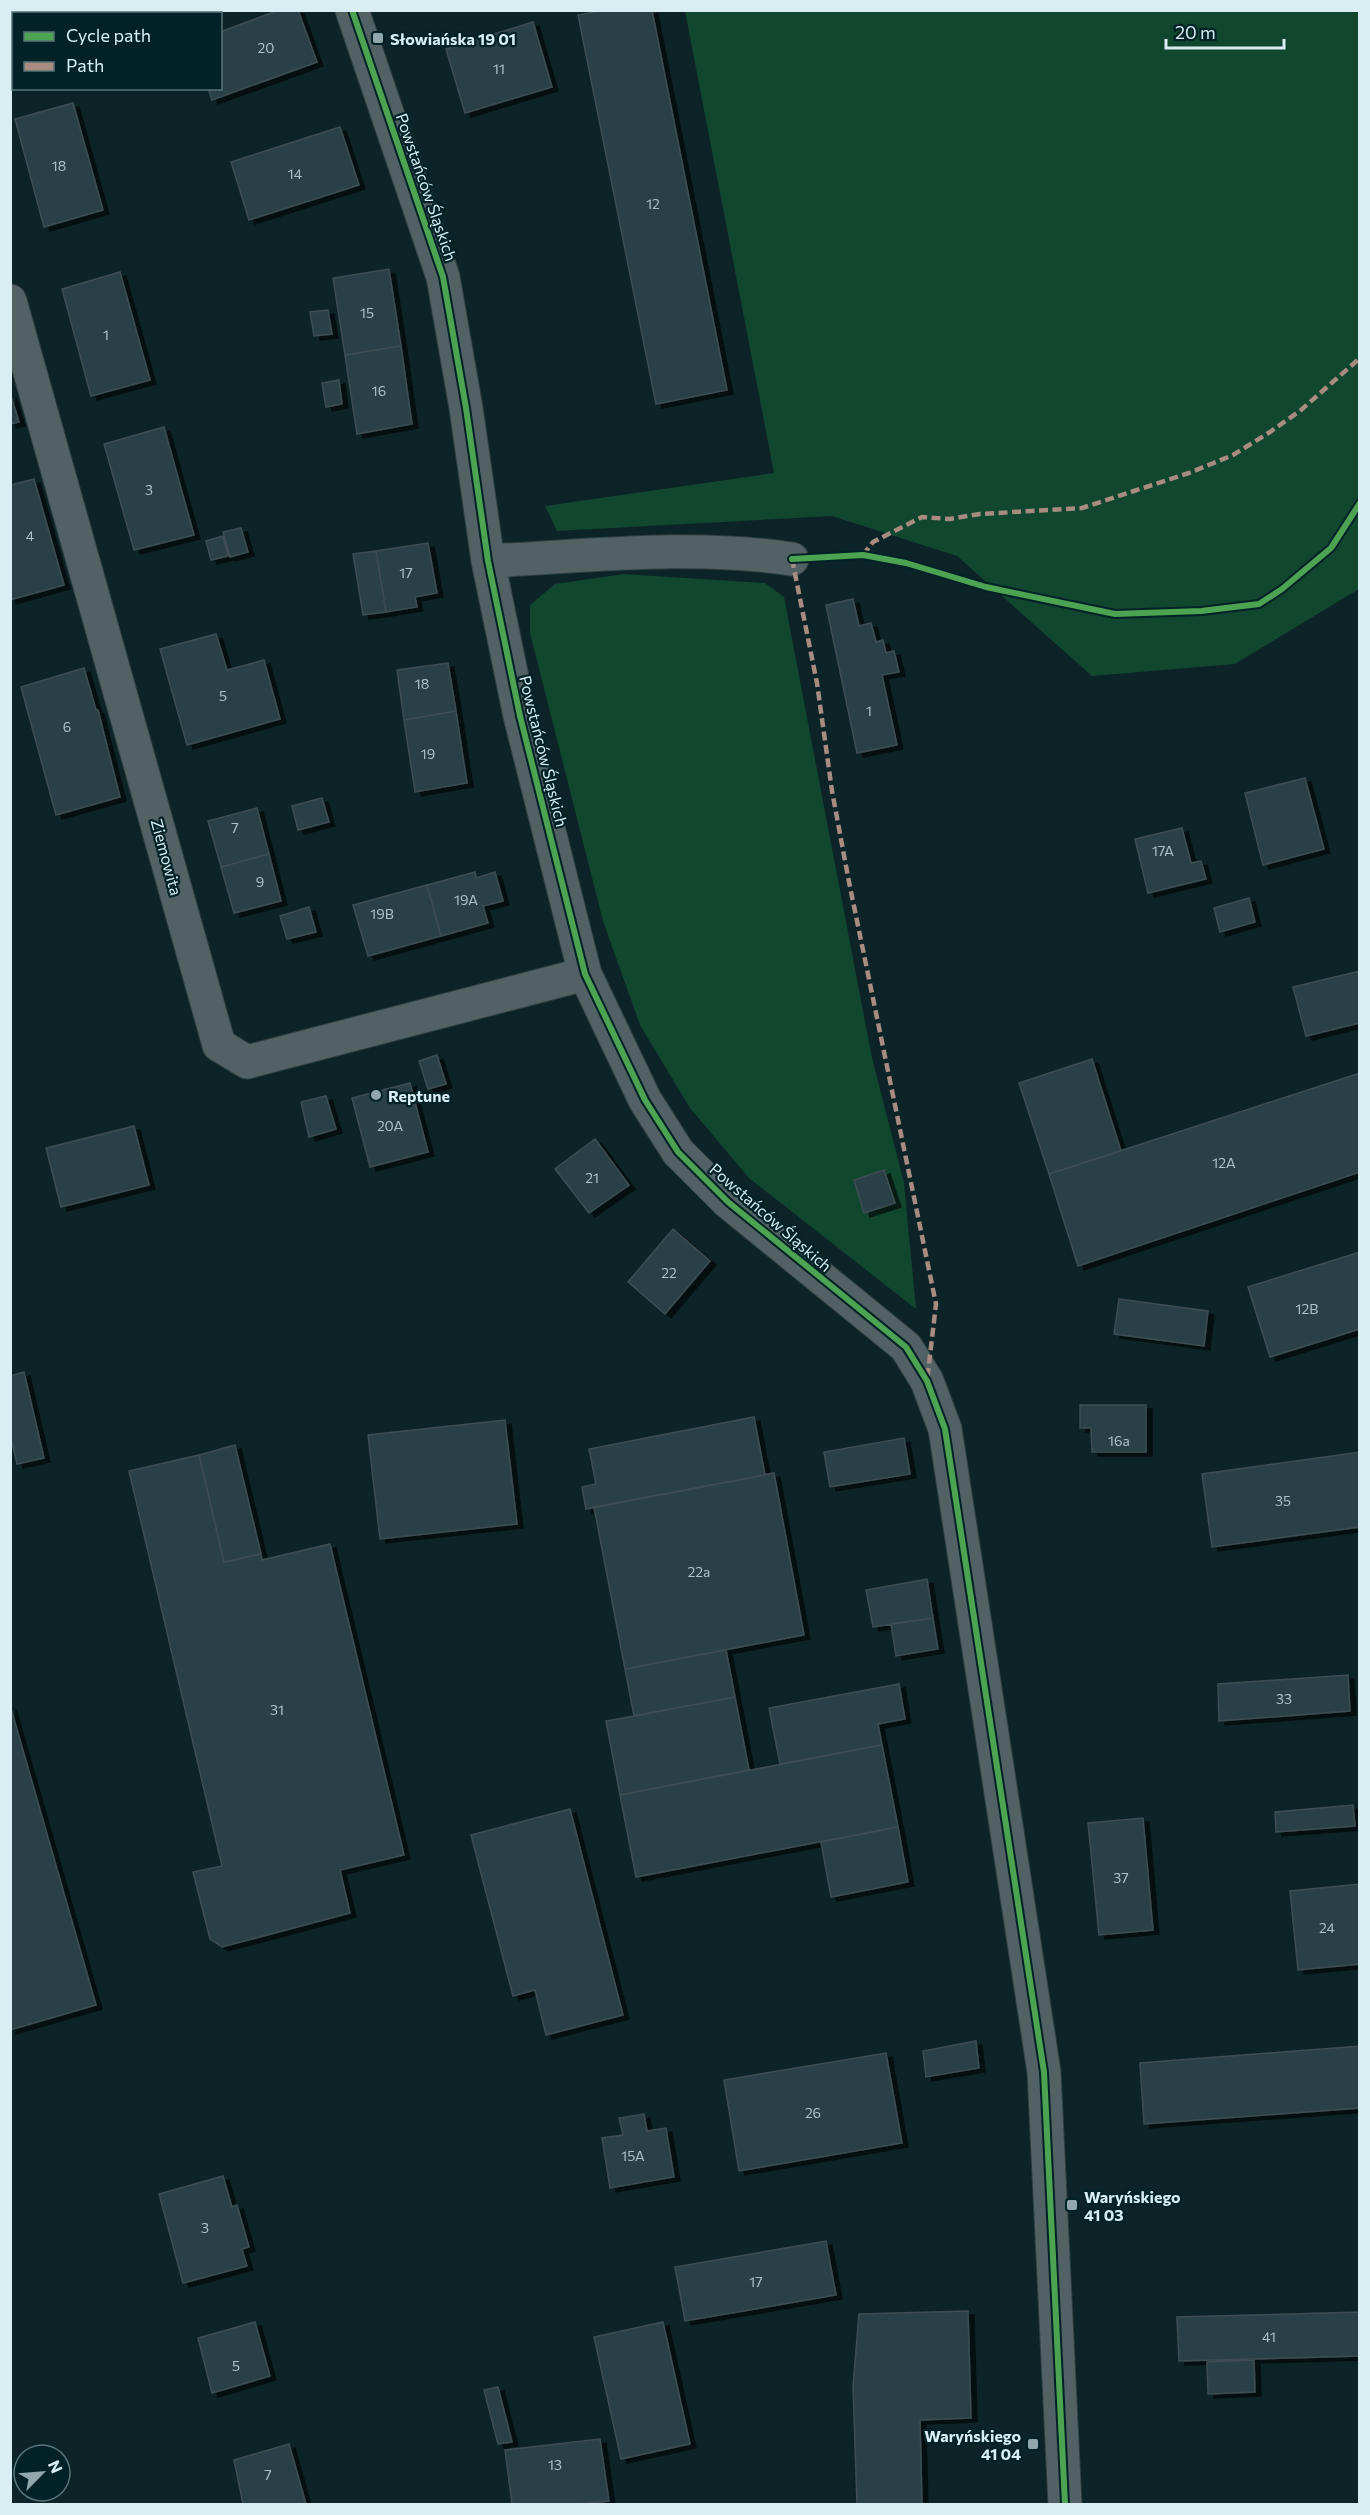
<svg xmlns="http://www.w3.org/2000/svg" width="1370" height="2515" font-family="Commissioner,sans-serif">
  <defs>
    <filter id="shadow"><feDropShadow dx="6" dy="4" stdDeviation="0" flood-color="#0009"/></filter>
  </defs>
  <rect width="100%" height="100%" fill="#0c2427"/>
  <!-- green -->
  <path fill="#11462f" d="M 685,11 L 1359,11 L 1359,589 L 1235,664 L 1092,676 L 957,556 L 832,516 L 557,531 L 545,506 L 774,473 Z
    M 624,574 L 765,583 L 784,597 L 872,1058 L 904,1183 L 916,1309 L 749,1178 L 690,1108 L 640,1025 L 603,921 L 530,633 L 530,605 L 555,584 Z"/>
  <!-- building -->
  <path fill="#2c4046" stroke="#3c4e52" stroke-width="1.5" filter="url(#shadow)" d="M 279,10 L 298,10 L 317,62 L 212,100 L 208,88 L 220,88 L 220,32 Z
    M 605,10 L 652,10 L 727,390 L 656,404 L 578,15 Z
    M 533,22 L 552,87 L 465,113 L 446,49 Z
    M 73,103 L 103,210 L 44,227 L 15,119 Z
    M 340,127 L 359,185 L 249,220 L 231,162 Z
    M 389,269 L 401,346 L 345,355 L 333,278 Z
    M 120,272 L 150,380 L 91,396 L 62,289 Z
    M 328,310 L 332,334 L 314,336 L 310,312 Z
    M 401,346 L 412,424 L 357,434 L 345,355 Z
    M 339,380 L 342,404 L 326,407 L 322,383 Z
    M 10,393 L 19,422 L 10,424 Z
    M 164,427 L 194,535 L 134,550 L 104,444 Z
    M 34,479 L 64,585 L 10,600 L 10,485 Z
    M 241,528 L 248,552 L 230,557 L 223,532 Z
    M 223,536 L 228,556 L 211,560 L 206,541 Z
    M 428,543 L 437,593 L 415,597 L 417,607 L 386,612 L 376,551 Z
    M 376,551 L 386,612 L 363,615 L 353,554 Z
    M 853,599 L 859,626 L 871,623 L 876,642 L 883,640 L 886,653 L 894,651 L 899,672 L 882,675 L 897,745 L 857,753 L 826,605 Z
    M 216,634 L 227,670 L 264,660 L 280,719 L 187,745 L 160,649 Z
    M 448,663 L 456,711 L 404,720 L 397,670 Z
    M 84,668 L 96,710 L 98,710 L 120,797 L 56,815 L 21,687 Z
    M 456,711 L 467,783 L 415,792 L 404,720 Z
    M 1305,778 L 1324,849 L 1263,865 L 1245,793 Z
    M 322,798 L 329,822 L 298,830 L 292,806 Z
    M 257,808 L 269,854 L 221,867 L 208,821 Z
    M 1182,828 L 1191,863 L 1201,861 L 1206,879 L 1148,893 L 1135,839 Z
    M 269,854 L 281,901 L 234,913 L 221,867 Z
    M 475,872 L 476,878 L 495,872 L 503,901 L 483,906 L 488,923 L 441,936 L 427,885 Z
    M 427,885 L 441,936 L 368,956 L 353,905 Z
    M 1249,898 L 1255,922 L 1220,932 L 1214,908 Z
    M 309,907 L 316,932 L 287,939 L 280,916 Z
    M 1360,971 L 1360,1023 L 1306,1036 L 1293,987 Z
    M 437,1055 L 446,1084 L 428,1089 L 419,1061 Z
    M 1092,1059 L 1121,1151 L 1049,1174 L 1019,1083 Z
    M 1360,1073 L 1360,1172 L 1078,1266 L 1049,1174 Z
    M 410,1083 L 428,1152 L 370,1167 L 352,1098 Z
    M 326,1096 L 336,1129 L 309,1137 L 301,1102 Z
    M 134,1126 L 149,1185 L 61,1207 L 46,1148 Z
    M 595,1139 L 629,1185 L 589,1213 L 555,1169 Z
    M 884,1170 L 895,1203 L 864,1213 L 854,1180 Z
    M 673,1229 L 710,1261 L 665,1314 L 628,1282 Z
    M 1360,1252 L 1360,1329 L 1270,1357 L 1248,1287 Z
    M 1119,1299 L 1208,1311 L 1204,1346 L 1114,1334 Z
    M 24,1372 L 44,1458 L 17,1464 L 10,1434 L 10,1376 Z
    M 1080,1405 L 1146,1405 L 1146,1452 L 1092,1452 L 1091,1428 L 1080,1428 Z
    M 754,1417 L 765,1475 L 586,1509 L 582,1487 L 596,1484 L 589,1449 Z
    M 505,1420 L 517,1524 L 380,1539 L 368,1435 Z
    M 904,1438 L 910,1474 L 830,1487 L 824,1452 Z
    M 235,1445 L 261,1554 L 224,1562 L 199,1455 Z
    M 1360,1452 L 1360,1527 L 1212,1547 L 1202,1474 Z
    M 199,1455 L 224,1562 L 261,1554 L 262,1560 L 330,1544 L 404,1855 L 340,1870 L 350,1913 L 222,1947 L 210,1939 L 193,1872 L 222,1866 L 129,1471 Z
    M 774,1473 L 804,1635 L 625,1669 L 594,1507 Z
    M 927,1579 L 933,1618 L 873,1627 L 866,1590 Z
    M 933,1618 L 938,1649 L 896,1656 L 891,1624 Z
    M 726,1650 L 735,1697 L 634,1716 L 625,1669 Z
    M 1348,1675 L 1350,1711 L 1219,1721 L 1218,1684 Z
    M 899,1684 L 905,1719 L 878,1724 L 882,1745 L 780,1764 L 769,1708 Z
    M 735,1697 L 749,1770 L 620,1795 L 606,1721 Z
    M 10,1705 L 96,2005 L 10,2030 Z
    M 882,1745 L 898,1827 L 636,1877 L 620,1795 Z
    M 1353,1805 L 1355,1826 L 1276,1832 L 1275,1812 Z
    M 570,1809 L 623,2015 L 546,2035 L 535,1990 L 513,1996 L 471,1835 Z
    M 1143,1818 L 1153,1930 L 1099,1935 L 1088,1823 Z
    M 898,1827 L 908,1882 L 831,1897 L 821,1842 Z
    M 1360,1884 L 1360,1964 L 1298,1970 L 1290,1891 Z
    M 976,2041 L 979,2068 L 926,2077 L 923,2051 Z
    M 1360,2046 L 1360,2108 L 1144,2124 L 1140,2063 Z
    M 886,2053 L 902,2143 L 739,2171 L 724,2080 Z
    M 644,2114 L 647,2131 L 666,2128 L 674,2177 L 610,2188 L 602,2138 L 623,2135 L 619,2118 Z
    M 223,2176 L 232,2207 L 237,2205 L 249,2247 L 242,2249 L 247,2266 L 183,2283 L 159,2194 Z
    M 826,2241 L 836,2295 L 685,2321 L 675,2267 Z
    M 968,2311 L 971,2418 L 920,2420 L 922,2504 L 857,2504 L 853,2386 L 859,2314 Z
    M 1360,2312 L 1360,2356 L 1179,2361 L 1177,2317 Z
    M 255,2322 L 270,2376 L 212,2393 L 198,2338 Z
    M 663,2322 L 690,2444 L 621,2459 L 594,2337 Z
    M 1254,2360 L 1255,2392 L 1208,2394 L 1207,2362 Z
    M 498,2387 L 512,2442 L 498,2444 L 484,2390 Z
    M 600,2439 L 609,2501 L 578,2504 L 512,2504 L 505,2450 Z
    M 289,2444 L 306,2504 L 243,2504 L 234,2460 Z"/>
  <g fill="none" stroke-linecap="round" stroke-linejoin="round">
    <!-- minor casing -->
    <g stroke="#2f3f41" stroke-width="35">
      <path id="minor" d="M 352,10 L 443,277 L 466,408 L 488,561 L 520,716 L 585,974 L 645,1100 L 678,1152 L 728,1202 L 906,1347 L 927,1381 L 945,1429 L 1044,2072 L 1065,2504
        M 113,14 L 121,10
        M 10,51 L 14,50
        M 10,301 L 219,1045 L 247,1062 L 585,974
        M 488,561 C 589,556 692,544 792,559"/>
    </g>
    <!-- minor -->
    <use href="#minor" stroke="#526264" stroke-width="33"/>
    <!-- quiet -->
    <path stroke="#a88b81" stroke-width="4.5" stroke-dasharray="9 4.5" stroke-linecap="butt" d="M 863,555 L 873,542 L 922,517 L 949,519 L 980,514 L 1082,508 L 1189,473 L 1233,455 L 1270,432 L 1301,410 L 1360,358
      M 792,559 L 817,683 L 832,791 L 849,882 L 936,1304 L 927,1381"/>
    <!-- cycleway casing -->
    <g stroke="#022227" stroke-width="10">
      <path id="cycleway" d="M 352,10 L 443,277 L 466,408 L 488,561 L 520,716 L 585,974 L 645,1100 L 678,1152 L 728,1202 L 906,1347 L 927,1381 L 945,1429 L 1044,2072 L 1065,2504
        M 792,559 L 863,555 L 906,563 L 986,587 L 1115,614 L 1201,611 L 1259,604 L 1282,589 L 1331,548 L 1360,503"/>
    </g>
    <!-- cycleway -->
    <use href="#cycleway" stroke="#4ca352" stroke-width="6"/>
  </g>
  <!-- markers -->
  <g fill="#91a7ab" stroke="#022227" stroke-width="2">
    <rect x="372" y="32" width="12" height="12" rx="3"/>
    <circle cx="376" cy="1095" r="6"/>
    <rect x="1066" y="2199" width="12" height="12" rx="3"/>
    <rect x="1027" y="2438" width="12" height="12" rx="3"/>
  </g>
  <g text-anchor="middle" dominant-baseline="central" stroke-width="4.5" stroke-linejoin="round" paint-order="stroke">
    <!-- number labels -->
    <g font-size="14" fill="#adc2c7">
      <text x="266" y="47">20</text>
      <text x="499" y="68">11</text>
      <text x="59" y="165">18</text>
      <text x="295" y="173">14</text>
      <text x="653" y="203">12</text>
      <text x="367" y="312">15</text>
      <text x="106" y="334">1</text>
      <text x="379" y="390">16</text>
      <text x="149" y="489">3</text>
      <text x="30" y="535">4</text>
      <text x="406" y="572">17</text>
      <text x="422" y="683">18</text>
      <text x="223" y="695">5</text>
      <text x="869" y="710">1</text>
      <text x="67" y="726">6</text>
      <text x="428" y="753">19</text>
      <text x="235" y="827">7</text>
      <text x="1163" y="850">17A</text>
      <text x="260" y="881">9</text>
      <text x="466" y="899">19A</text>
      <text x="382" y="913">19B</text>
      <text x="390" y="1125">20A</text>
      <text x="1224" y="1162">12A</text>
      <text x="592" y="1177">21</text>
      <text x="669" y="1272">22</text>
      <text x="1307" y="1308">12B</text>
      <text x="1119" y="1440">16a</text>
      <text x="1283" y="1500">35</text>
      <text x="699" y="1571">22a</text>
      <text x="1284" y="1698">33</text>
      <text x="277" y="1709">31</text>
      <text x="1121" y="1877">37</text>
      <text x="1327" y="1927">24</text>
      <text x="813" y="2112">26</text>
      <text x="633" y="2155">15A</text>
      <text x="205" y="2227">3</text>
      <text x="756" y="2281">17</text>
      <text x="1269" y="2336">41</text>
      <text x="236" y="2365">5</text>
      <text x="555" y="2464">13</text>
      <text x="268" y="2474">7</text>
    </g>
    <!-- poi labels -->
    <g font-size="16" font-weight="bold" fill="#d8eef2" stroke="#022227" text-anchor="start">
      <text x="390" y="38">Słowiańska 19 01</text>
      <text x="388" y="1095">Reptune</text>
      <text x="1084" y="2196">Waryńskiego<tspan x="1084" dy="18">41 03</tspan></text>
      <text x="1021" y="2435" text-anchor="end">Waryńskiego<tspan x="1021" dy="18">41 04</tspan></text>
    </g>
    <!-- street labels -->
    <g font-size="16" fill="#d8eef2" stroke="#022227">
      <text transform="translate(427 187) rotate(71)">Powstańców Śląskich</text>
      <text transform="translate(544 751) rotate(76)">Powstańców Śląskich</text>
      <text transform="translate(167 857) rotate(75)">Ziemowita</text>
      <text transform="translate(771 1217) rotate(41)">Powstańców Śląskich</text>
    </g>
  </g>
  <!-- border -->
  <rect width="1370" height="2515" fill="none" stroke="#d8eef2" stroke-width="24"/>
  <!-- legend -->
  <rect x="12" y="12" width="210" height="78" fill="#022227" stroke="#587478" stroke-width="1.5"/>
  <rect x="24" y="32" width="30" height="9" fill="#4ca352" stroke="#587478" stroke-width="1.5"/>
  <text x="66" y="42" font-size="18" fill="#d8eef2">Cycle path</text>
  <rect x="24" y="62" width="30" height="9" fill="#a88b81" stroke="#587478" stroke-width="1.5"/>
  <text x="66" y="72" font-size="18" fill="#d8eef2">Path</text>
  <!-- north arrow -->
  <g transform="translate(42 2473) rotate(65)"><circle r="28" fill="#022227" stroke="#587478" stroke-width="1.5"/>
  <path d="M0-4.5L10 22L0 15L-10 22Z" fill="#91a7ab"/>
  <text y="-9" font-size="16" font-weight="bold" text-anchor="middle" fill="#d8eef2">N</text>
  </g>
  <!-- scale -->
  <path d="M1166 39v9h118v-9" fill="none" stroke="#d8eef2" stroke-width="3"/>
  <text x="1175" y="39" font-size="18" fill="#d8eef2" stroke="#022227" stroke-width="4.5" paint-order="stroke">20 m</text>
</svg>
